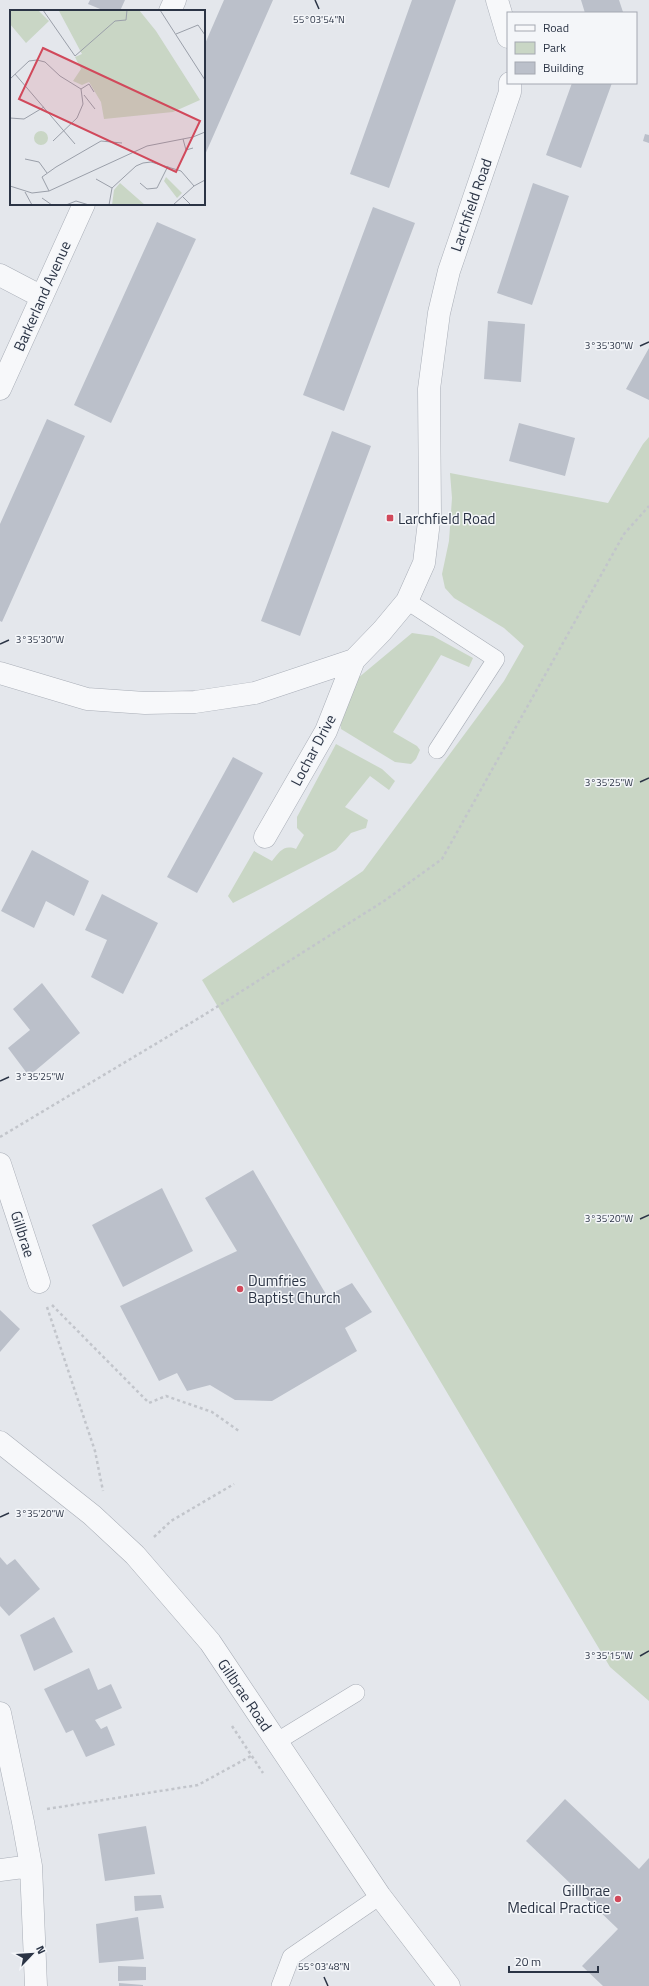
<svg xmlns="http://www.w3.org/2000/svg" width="649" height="1986" font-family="'Titillium Web',sans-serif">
  <rect width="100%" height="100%" fill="#e4e7ec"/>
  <!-- green -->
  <path fill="#c9d6c5" d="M 649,437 L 649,1701 L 610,1667 L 202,980 L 363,871 L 504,681 L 524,646 L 504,628 L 454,598 L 445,588 L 442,574 L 449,541 L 452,498 L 450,473 L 608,503 L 643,444 Z
    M 412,633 L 433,636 L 473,658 L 469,667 L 441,655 L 393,732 L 417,746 L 420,750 L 416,759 L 411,764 L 395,762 L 341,729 L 340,722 L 358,678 Z
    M 336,744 L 382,769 L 395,781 L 389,790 L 370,776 L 345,807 L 368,820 L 366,828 L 351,833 L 336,850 L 233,903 L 228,896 L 254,851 L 272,861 C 279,852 284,844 296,849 L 304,835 L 297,828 L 297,817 Z"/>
  <!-- building -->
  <path fill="#bbc0ca" d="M 90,0 L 125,0 L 120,11 L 105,11 L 88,4 Z
    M 224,0 L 273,0 L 204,157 L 204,46 Z
    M 412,0 L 456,0 L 389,188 L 350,174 Z
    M 581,0 L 619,0 L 623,12 L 585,13 Z
    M 572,83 L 612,83 L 581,168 L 546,155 Z
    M 645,134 L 649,135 L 649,143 L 643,141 Z
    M 533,183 L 569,196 L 532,305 L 497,293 Z
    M 373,207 L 415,223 L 344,411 L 303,395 Z
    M 157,222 L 196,239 L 111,423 L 74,405 Z
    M 488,321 L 525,324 L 521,382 L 484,379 Z
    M 649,348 L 649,400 L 626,389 Z
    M 47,419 L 85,436 L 2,622 L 0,621 L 0,524 Z
    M 519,423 L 575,438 L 565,476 L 509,461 Z
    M 332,431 L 371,446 L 300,636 L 261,621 Z
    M 233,757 L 263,773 L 197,893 L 167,877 Z
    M 32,850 L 89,881 L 74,916 L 46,901 L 34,928 L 1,911 Z
    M 102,894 L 158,923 L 123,994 L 91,977 L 107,940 L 85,930 Z
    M 42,983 L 80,1033 L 29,1076 L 8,1048 L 30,1030 L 13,1009 Z
    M 253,1170 L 327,1296 L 352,1283 L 372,1312 L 345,1328 L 357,1351 L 272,1401 L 235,1400 L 210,1385 L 187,1391 L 177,1373 L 159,1381 L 120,1306 L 237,1251 L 205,1198 Z
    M 162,1188 L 193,1251 L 123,1287 L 92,1225 Z
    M 0,1310 L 20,1329 L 0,1352 Z
    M 0,1557 L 7,1565 L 15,1559 L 40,1589 L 9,1616 L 0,1606 Z
    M 54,1617 L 73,1652 L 34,1671 L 20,1635 Z
    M 89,1668 L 98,1690 L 111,1684 L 122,1708 L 95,1720 L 101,1729 L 107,1726 L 115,1745 L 86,1757 L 73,1730 L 66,1733 L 44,1689 Z
    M 565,1799 L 639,1869 L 649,1858 L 649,1986 L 603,1986 L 582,1966 L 618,1929 L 526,1841 Z
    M 146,1826 L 155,1874 L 105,1881 L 98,1834 Z
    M 161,1895 L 164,1908 L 135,1911 L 134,1896 Z
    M 138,1917 L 144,1959 L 99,1963 L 96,1924 Z
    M 118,1966 L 146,1967 L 146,1980 L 118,1981 Z
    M 119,1983 L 143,1985 L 143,1986 L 119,1986 Z"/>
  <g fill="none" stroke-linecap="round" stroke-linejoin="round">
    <!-- service casing -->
    <g stroke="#a9aeb7" stroke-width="18">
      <path id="service" d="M 407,601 L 496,659 L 437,750
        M 276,1742 L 356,1693
        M 280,1986 L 291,1957 L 380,1896"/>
    </g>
    <!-- minor casing -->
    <g stroke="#a9aeb7" stroke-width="23">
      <path id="minor" d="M 497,0 L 508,37
        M 170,11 L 175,0
        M 0,275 L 42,297
        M 0,389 L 84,204
        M 0,673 L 87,699 L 145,703 L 195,702 L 255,693 L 354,660 L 382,631 L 407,601 L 424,563 L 430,513 L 429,389 L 439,313 L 449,271 L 510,92 L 510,83
        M 265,837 L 326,731 L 354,660
        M 0,1164 L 39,1282
        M 0,1713 L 23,1822 L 31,1866 L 36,1986
        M 0,1870 L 31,1866"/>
    </g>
    <!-- tertiary casing -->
    <g stroke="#a9aeb7" stroke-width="23">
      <path id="tertiary" d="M 0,1442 L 92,1515 L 135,1555 L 210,1642 L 380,1896 L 449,1986"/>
    </g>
    <!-- path -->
    <path stroke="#c2c5cb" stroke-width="2.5" stroke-dasharray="3 3" stroke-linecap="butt" d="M 0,1137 L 204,1015 L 384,901 L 442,859 L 624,534 L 649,506
      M 52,1305 L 149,1403 L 166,1396 L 212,1412 L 239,1431
      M 47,1307 L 95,1451 L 103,1491
      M 154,1537 L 171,1521 L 234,1484
      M 232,1726 L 263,1773
      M 47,1809 L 198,1785 L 251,1756"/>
    <!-- service -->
    <use href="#service" stroke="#f7f8fa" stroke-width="17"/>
    <!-- minor -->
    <use href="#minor" stroke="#f7f8fa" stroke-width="22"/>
    <!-- tertiary -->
    <use href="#tertiary" stroke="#f7f8fa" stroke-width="22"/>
  </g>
  <!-- ticks -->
  <path fill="none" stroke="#2b3445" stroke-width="1.5" d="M 315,0 L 319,9M 640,346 L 649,342M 0,644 L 9,640M 640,782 L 649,778M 0,1081 L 9,1077M 640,1219 L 649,1215M 0,1517 L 9,1513M 640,1656 L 649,1651M 324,1977 L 328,1986"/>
  <!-- markers -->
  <g fill="#d1495b" stroke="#f4f6f9" stroke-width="1.5">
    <rect x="386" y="514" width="8" height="8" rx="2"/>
    <circle cx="240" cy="1289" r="4"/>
    <circle cx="618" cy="1899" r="4"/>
  </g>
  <g text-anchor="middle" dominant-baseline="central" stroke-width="3" stroke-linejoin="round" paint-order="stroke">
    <!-- street labels -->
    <g font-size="15" fill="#2b3445" stroke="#f4f6f9">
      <text transform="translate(471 205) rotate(-71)">Larchfield Road</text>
      <text transform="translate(42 296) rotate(-66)">Barkerland Avenue</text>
      <text transform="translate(313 750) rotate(-62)">Lochar Drive</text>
      <text transform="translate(23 1234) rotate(72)">Gillbrae</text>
      <text transform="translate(245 1695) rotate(56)">Gillbrae Road</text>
    </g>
    <!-- poi labels -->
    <g font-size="15" fill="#2b3445" stroke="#f4f6f9" text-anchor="start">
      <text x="398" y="518">Larchfield Road</text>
      <text x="248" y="1280">Dumfries<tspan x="248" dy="17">Baptist Church</tspan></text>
      <text x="610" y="1890" text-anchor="end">Gillbrae<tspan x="610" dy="17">Medical Practice</tspan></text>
    </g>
  </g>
  <!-- overview -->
  <g transform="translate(10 10)">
    <rect width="195" height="195" fill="#e4e7ec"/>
    <path d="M 0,0 L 28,0 L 39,11 L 16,33 L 0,14 ZM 129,0 L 146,21 L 190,90 L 163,102 L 94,109 L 91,92 L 79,72 L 72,75 L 63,71 L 71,59 L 65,47 L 72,44 L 49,1 ZM24 128a7 7 0 1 1 14 0a7 7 0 1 1-14 0ZM 156,167 L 172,183 L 167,188 L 154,171 ZM 110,173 L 135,195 L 102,195 L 104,180 Z" fill="#c9d6c5"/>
    <path fill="none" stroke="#9a9fa9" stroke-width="1" d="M 33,0 L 65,46 L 105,11 L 116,10 L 117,0M 150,0 L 195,70M 166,24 L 188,15 L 195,25M 5,64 L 65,134M 0,69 L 19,51 L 27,50 L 35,52 L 50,66 L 71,79 L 73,94 L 67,108 L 43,131M 71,79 L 79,74 L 84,82M 74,85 L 85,99M 0,108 L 14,109 L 34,97M 173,129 L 176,140 L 183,138M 15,149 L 29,152 L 37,163M 86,169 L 102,178M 130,173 L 137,179 L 147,178 L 158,156M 0,176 L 22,183 L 39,181 L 137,136 L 183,127 L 195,122M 39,181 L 32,167 L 46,157 L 91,131 L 112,133M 15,182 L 22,195M 172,186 L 181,195M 32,188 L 42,195M 56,195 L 66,191 L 79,195M 99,195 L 102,178 L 126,156 L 133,153 L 141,152 L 171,161 L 184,176M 163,195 L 184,176 L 195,170"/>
    <path fill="#d1495b" fill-opacity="0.15" stroke="#d1495b" stroke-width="2" d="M 33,38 L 190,111 L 166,162 L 9,89 Z"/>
    <rect width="195" height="195" fill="none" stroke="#2b3445" stroke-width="2"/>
  </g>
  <g font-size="10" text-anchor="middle" fill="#2b3445" stroke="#f4f6f9" stroke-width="3" stroke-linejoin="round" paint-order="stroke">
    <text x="319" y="23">55°03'54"N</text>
    <text x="609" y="349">3°35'30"W</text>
    <text x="40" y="643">3°35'30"W</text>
    <text x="609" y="786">3°35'25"W</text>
    <text x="40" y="1080">3°35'25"W</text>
    <text x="609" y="1222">3°35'20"W</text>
    <text x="40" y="1517">3°35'20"W</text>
    <text x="609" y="1659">3°35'15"W</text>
    <text x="324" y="1970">55°03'48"N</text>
  </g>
  <!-- legend -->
  <rect x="507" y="12" width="130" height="72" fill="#f4f6f9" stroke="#a4a8b1"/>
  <rect x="515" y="25" width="20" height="6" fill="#f7f8fa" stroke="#a4a8b1"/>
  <text x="543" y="32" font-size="12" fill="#2b3445">Road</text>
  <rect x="515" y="42" width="20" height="12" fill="#c9d6c5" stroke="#a4a8b1"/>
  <text x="543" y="52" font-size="12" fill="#2b3445">Park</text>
  <rect x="515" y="62" width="20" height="12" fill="#bbc0ca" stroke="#a4a8b1"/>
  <text x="543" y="72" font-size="12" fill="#2b3445">Building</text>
  <!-- north arrow -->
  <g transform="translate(32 1954) rotate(65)" stroke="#f4f6f9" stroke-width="3" paint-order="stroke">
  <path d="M0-3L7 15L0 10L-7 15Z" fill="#2b3445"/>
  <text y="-6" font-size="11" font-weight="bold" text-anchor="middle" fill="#2b3445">N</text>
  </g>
  <!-- scale -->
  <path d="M509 1966v6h89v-6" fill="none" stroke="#2b3445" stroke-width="2"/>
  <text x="515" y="1966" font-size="12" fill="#2b3445" stroke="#f4f6f9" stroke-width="3" paint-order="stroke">20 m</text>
</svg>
